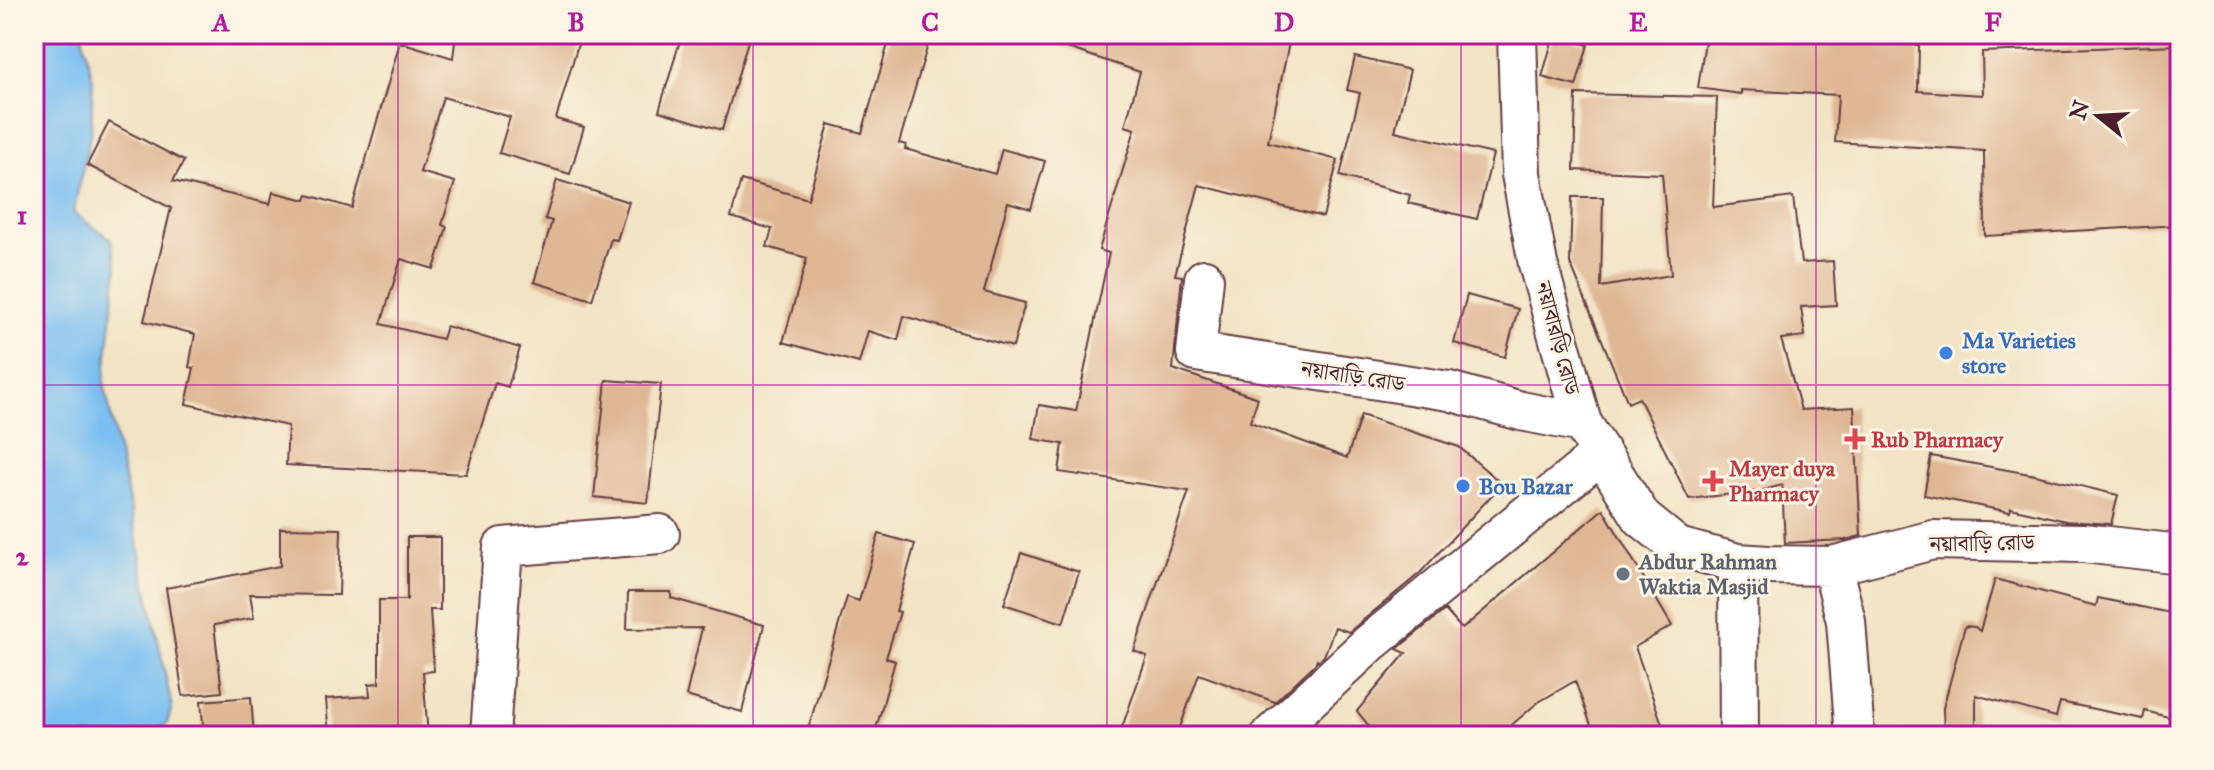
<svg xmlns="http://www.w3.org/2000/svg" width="2214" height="770" font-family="'IM FELL Great Primer','Noto Serif Bengali',serif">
  <rect width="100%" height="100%" fill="#fcf5e5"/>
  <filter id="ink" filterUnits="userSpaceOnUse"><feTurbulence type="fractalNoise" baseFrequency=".0125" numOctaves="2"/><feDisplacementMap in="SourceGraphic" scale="16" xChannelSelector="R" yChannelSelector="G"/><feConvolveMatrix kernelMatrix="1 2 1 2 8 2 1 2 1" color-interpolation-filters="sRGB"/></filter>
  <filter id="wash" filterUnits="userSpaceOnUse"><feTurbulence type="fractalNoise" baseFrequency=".006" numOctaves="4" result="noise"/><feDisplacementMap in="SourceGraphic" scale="32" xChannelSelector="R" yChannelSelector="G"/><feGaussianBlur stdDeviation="1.8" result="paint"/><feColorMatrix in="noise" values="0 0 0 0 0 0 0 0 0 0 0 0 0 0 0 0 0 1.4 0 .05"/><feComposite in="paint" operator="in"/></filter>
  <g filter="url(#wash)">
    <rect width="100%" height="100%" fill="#f1e3c4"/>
    <!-- water -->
    <path fill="#7abff1" stroke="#626f8e" stroke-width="2" d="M 34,34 L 82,34 L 93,80 L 91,131 L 73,213 L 111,239 L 117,267 L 104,383 L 172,707 L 167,723 L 147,736 L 49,736 L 34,727 Z"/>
    <g id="blocks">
      <!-- building -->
      <path fill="#dfb794" d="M 456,34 L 581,34 L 556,119 L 584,127 L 570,174 L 499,153 L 510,117 L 443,97 L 420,172 L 455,182 L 442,225 L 447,227 L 434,269 L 401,259 L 381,324 L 442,339 L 446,326 L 520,348 L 508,387 L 495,383 L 466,474 L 286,465 L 288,426 L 186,404 L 194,368 L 189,367 L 195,334 L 144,321 L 171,208 L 87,165 L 109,122 L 184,161 L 173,181 L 270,204 L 273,192 L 306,200 L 308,195 L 352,208 L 400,42 L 453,58 Z
        M 682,34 L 750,34 L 722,130 L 659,111 Z
        M 891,34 L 931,34 L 899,143 L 906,145 L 905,149 L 995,174 L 1002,149 L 1045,161 L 1031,209 L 1008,202 L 984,292 L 1025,303 L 1013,347 L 904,316 L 898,340 L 868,331 L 859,363 L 783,342 L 807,258 L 767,247 L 772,229 L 731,217 L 741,180 L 808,199 L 829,124 L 862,133 Z
        M 1044,34 L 1249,34 L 1289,43 L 1268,142 L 1338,160 L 1323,217 L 1199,185 L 1175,275 L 1182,276 L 1173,369 L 1258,398 L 1250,422 L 1347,458 L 1361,415 L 1459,447 L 1502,484 L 1420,573 L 1349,632 L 1335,627 L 1324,656 L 1318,661 L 1317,659 L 1315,664 L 1275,702 L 1199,674 L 1177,736 L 1119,736 L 1147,656 L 1134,651 L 1189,491 L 1059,472 L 1063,444 L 1033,439 L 1039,405 L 1076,411 L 1109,253 L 1099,250 L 1135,129 L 1125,126 L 1140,72 L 1043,40 Z
        M 1706,34 L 1806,36 L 1806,41 L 1919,45 L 1918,91 L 1983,95 L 1982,52 L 2180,45 L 2180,225 L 1985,236 L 1984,151 L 1835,142 L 1838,95 L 1741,90 L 1741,94 L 1698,88 Z
        M 1554,35 L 1588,45 L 1576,86 L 1542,77 Z
        M 1355,57 L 1410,70 L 1395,131 L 1493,154 L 1477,219 L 1408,203 L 1410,195 L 1340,176 L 1360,93 L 1347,90 Z
        M 1576,94 L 1717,97 L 1713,207 L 1793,197 L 1801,263 L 1833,261 L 1836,305 L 1801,307 L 1805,336 L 1781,339 L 1801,410 L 1854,407 L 1861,536 L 1845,540 L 1785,543 L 1782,485 L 1760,491 L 1689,499 L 1639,398 L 1628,403 L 1570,263 L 1572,197 L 1603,197 L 1601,287 L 1671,275 L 1662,174 L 1574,170 Z
        M 557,180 L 629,202 L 617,240 L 611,239 L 592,300 L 534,282 L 552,221 L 545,219 Z
        M 1467,295 L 1518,309 L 1505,357 L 1454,343 Z
        M 606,380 L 661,384 L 648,503 L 594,497 Z
        M 1931,456 L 2035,475 L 2118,495 L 2111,524 L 2066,521 L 2011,508 L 2010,512 L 1924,495 Z
        M 1603,509 L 1672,626 L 1635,647 L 1663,727 L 1639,736 L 1595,736 L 1575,681 L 1537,703 L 1499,736 L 1377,736 L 1357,711 L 1406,653 L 1397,649 L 1445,610 L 1462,629 Z
        M 280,528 L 341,529 L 339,595 L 250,594 L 254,618 L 214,625 L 222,692 L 183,696 L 166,588 L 280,566 Z
        M 879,534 L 915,544 L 896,611 L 900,612 L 886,658 L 895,661 L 874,736 L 806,736 L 847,597 L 859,601 Z
        M 407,537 L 440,537 L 440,610 L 430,610 L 434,671 L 423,672 L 428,736 L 329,736 L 326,699 L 370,696 L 369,684 L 379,683 L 379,600 L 407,600 Z
        M 1021,553 L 1079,572 L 1063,623 L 1004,604 Z
        M 1995,579 L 2096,606 L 2098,598 L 2180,615 L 2180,720 L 2145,711 L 2143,719 L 2060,702 L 2056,717 L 1976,695 L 1976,736 L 1944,736 L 1943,708 L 1965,626 L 1975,627 L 1980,631 Z
        M 628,592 L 671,592 L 671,598 L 764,625 L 742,712 L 686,696 L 702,628 L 627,629 Z
        M 251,697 L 254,736 L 204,736 L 201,701 Z"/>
    </g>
  </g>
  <g filter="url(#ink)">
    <use href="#blocks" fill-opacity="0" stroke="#633c42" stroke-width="2"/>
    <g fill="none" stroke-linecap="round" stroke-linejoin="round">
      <!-- minor casing -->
      <g stroke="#633c42" stroke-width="42">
        <path id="minor" d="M 1517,34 L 1521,174 L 1538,264 L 1582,423 L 1642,518 L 1678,547 L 1738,563 L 1768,565 L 1832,566 L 1933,540 L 2083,543 L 2180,554
          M 1204,279 L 1196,352 L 1449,391 L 1521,411 L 1582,423
          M 1738,563 L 1739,736
          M 1832,566 L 1846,621 L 1855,736
          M 490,736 L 503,547 L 660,534
          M 1270,736 L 1370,643 L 1601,454"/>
      </g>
      <!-- minor -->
      <use href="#minor" stroke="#fff" stroke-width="38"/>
    </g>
  </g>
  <!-- grid -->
  <path fill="none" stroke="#b5179e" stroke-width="2" stroke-opacity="0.55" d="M 398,34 L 398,736M 753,34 L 753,736M 1107,34 L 1107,736M 1461,34 L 1461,736M 1816,34 L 1816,736M 34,385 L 2180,385"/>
  <!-- markers -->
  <g fill="#3f7fe0" stroke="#fcf5e5" stroke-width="3">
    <circle cx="1946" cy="353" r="8"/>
    <circle cx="1463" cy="486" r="8"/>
  </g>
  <g fill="#e0444e" stroke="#fcf5e5" stroke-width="3">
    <path d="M1851 427h8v8h8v8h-8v8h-8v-8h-8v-8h8z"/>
    <path d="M1709 469h8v8h8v8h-8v8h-8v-8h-8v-8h8z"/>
  </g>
  <circle fill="#6b7280" stroke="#fcf5e5" stroke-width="3" cx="1623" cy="574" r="8"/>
  <g text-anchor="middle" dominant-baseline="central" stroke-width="6" stroke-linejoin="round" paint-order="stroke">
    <!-- street labels -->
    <g font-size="22" fill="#4a1f2b" stroke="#fcf5e5">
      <text transform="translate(1558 338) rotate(75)">নয়াবারড়ি রোড</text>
      <text transform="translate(1353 376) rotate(9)">নয়াবাড়ি রোড</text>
      <text transform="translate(1982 543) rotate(-1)">নয়াবাড়ি রোড</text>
    </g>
    <!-- shop labels -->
    <g font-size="22" font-weight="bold" fill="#366cbe" stroke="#fcf5e5" text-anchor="start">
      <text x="1962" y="340">Ma Varieties<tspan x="1962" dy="25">store</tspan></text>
      <text x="1479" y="486">Bou Bazar</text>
    </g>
    <!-- health labels -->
    <g font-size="22" font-weight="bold" fill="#be3a42" stroke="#fcf5e5" text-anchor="start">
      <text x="1871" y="439">Rub Pharmacy</text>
      <text x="1729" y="468">Mayer duya<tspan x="1729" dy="25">Pharmacy</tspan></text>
    </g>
    <!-- worship labels -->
    <g font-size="22" font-weight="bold" fill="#5b616d" stroke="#fcf5e5" text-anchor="start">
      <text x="1639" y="561">Abdur Rahman<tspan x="1639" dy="25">Waktia Masjid</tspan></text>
    </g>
  </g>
  <!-- margin -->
  <rect width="2214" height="770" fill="none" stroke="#fcf5e5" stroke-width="88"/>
  <!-- north arrow -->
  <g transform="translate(2098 116) rotate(288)" stroke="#fcf5e5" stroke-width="6" paint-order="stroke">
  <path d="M0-6L14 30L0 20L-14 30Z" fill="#4a1f2b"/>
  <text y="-12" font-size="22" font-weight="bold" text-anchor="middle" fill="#4a1f2b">N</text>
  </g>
  <rect x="44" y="44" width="2126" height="682" fill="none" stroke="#b5179e" stroke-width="3"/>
  <g font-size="26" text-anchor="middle" font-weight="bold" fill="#b5179e">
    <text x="221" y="31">A</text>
    <text x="576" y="31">B</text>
    <text x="930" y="31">C</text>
    <text x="1284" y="31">D</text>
    <text x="1638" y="31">E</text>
    <text x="1993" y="31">F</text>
    <text x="22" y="224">1</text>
    <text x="22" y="565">2</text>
  </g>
</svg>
